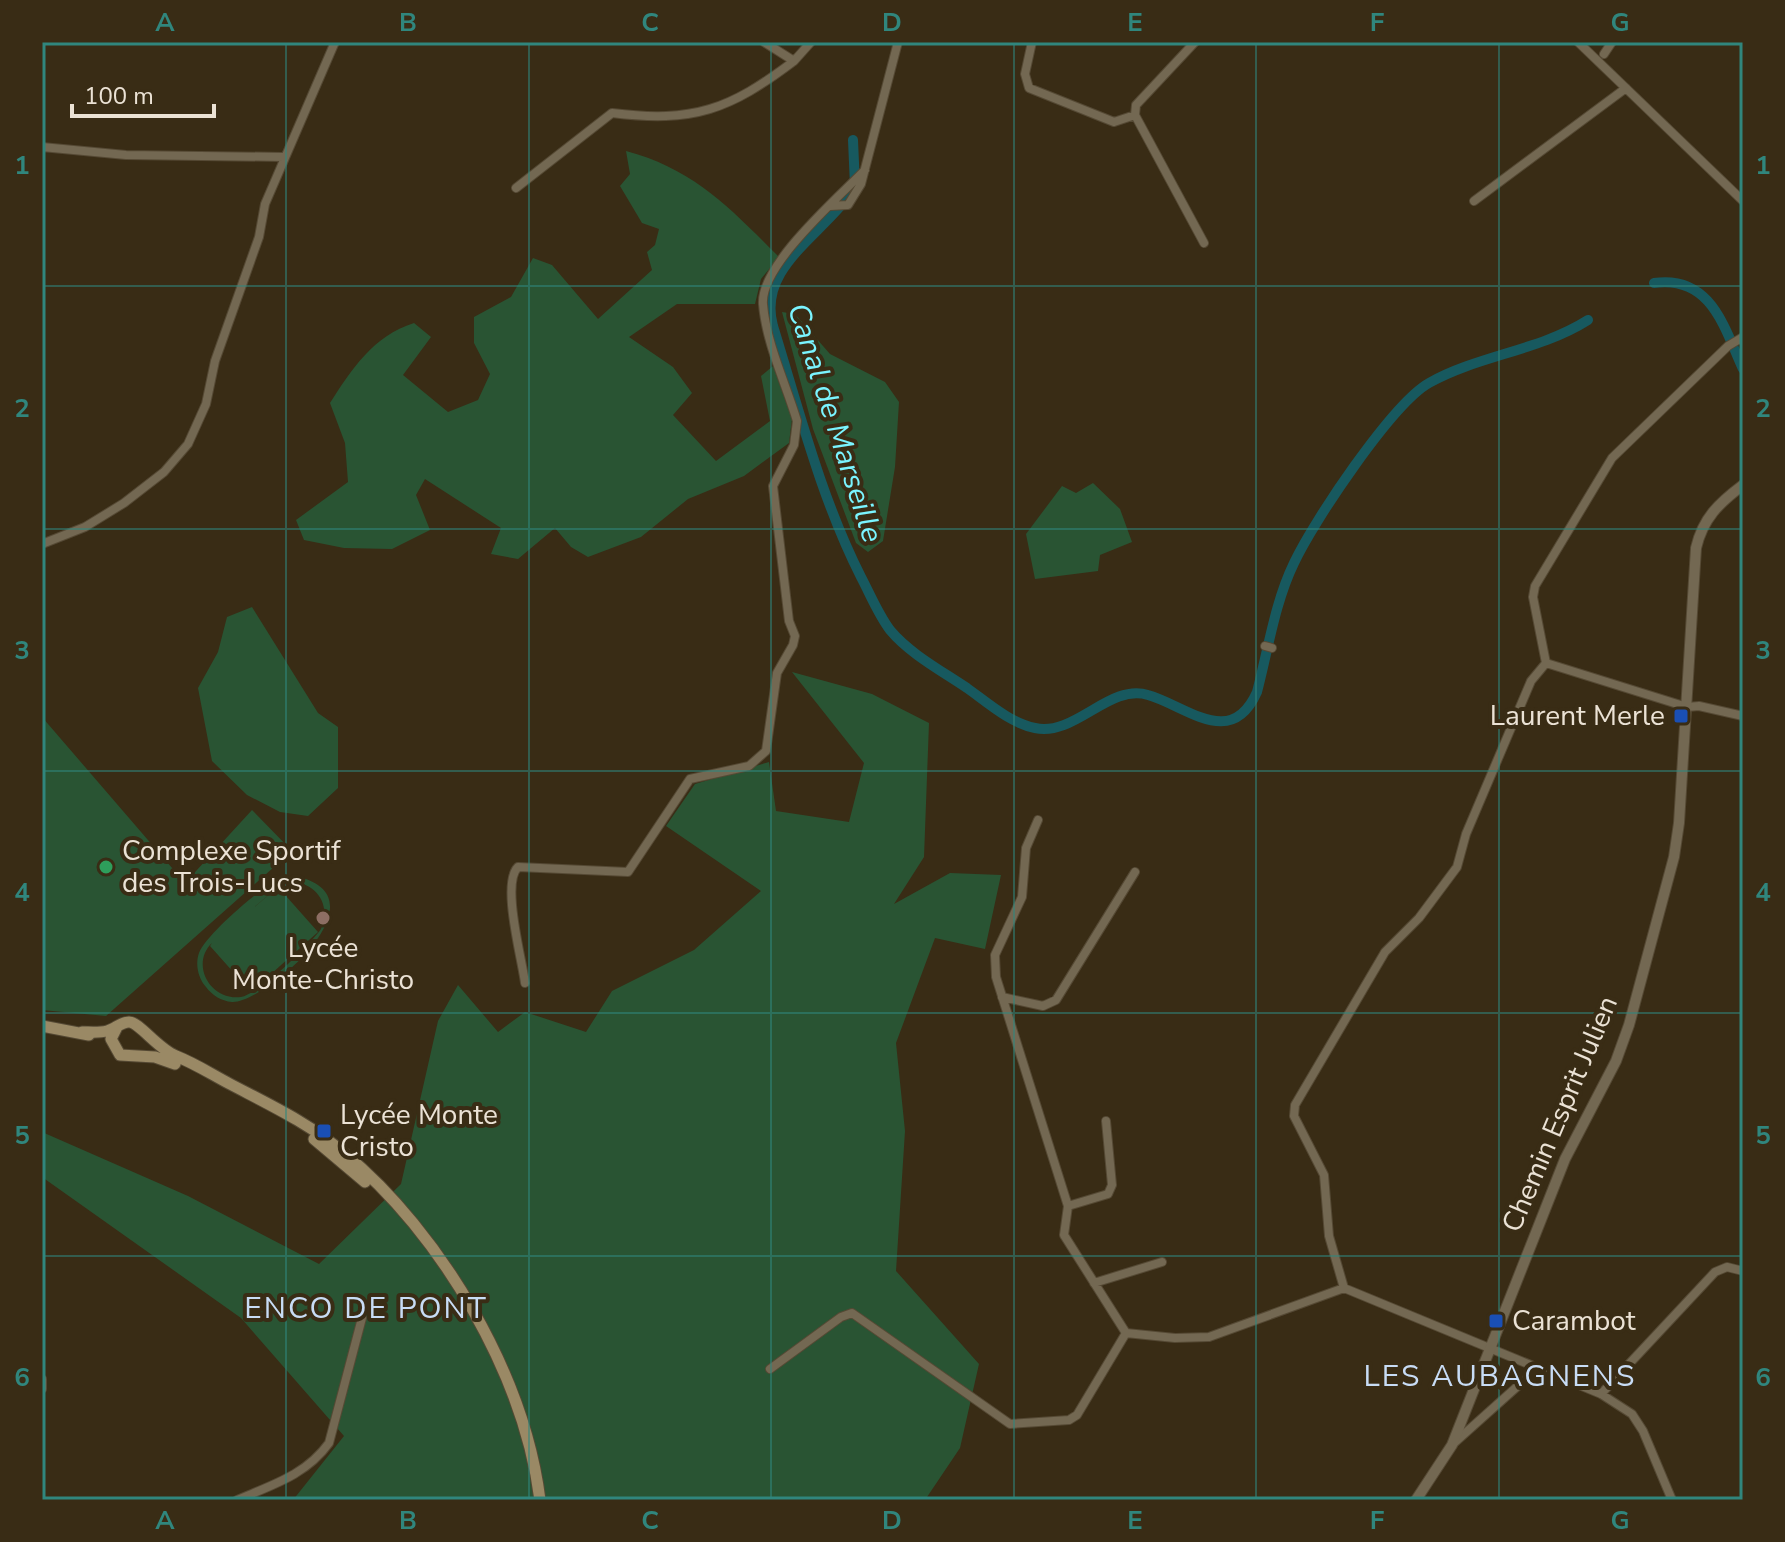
<svg xmlns="http://www.w3.org/2000/svg" width="1785" height="1542" font-family="'Nunito Sans',sans-serif">
  <rect width="100%" height="100%" fill="#392c15"/>
  <!-- green -->
  <path fill="#295433" fill-rule="evenodd" d="M 626,151 C 694,169 731,209 779,257 L 761,279 L 755,304 L 677,304 L 629,337 L 673,367 L 692,393 L 673,415 L 716,461 L 770,421 L 761,376 L 773,366 L 792,419 L 789,443 L 744,476 L 688,499 L 641,537 L 588,557 L 571,547 L 555,528 L 518,559 L 491,554 L 501,528 L 425,479 L 416,495 L 430,530 L 392,549 L 344,548 L 304,540 L 296,520 L 348,482 L 345,443 L 330,403 C 352,369 373,336 414,323 L 431,337 L 403,375 L 448,412 L 478,400 L 490,374 L 474,343 L 474,317 L 511,297 L 533,258 L 552,265 L 598,319 L 652,270 L 647,252 L 655,245 L 659,229 L 642,223 L 620,186 L 630,174 Z
    M 782,312 L 795,314 L 830,354 L 885,382 L 899,402 L 895,467 L 883,541 L 868,552 L 856,543 L 813,429 Z
    M 1093,483 L 1120,509 L 1132,542 L 1100,555 L 1098,571 L 1035,579 L 1026,534 L 1062,486 L 1076,493 Z
    M 252,607 L 318,713 L 338,727 L 338,788 L 308,816 L 280,812 L 247,795 L 212,761 L 198,688 L 218,652 L 227,617 Z
    M 792,672 L 872,694 L 929,723 L 924,857 L 894,904 L 950,873 L 1001,875 L 985,949 L 935,938 L 896,1043 L 905,1131 L 896,1271 L 979,1364 L 960,1448 L 925,1500 L 293,1500 L 344,1436 L 241,1318 L 42,1177 L 42,1132 L 188,1196 L 319,1264 L 401,1184 L 438,1021 L 458,985 L 498,1032 L 525,1012 L 586,1032 L 612,991 L 694,950 L 761,891 L 666,826 L 695,784 L 769,762 L 776,811 L 849,822 L 864,763 Z
    M 42,717 L 185,883 L 252,810 L 292,851 L 106,1016 L 42,1010 Z
    M 299,877 C 387,899 263,1004 232,1002 C 221,1001 212,995 206,987 C 198,978 195,964 199,953 C 206,935 257,891 275,881 C 282,877 290,876 299,877 ZM 284,882 C 312,879 333,901 321,929 C 310,945 259,994 241,997 C 210,1001 190,964 212,943 L 210,946 L 251,992 L 318,932 L 278,887 L 232,926 Z"/>
  <g fill="none" stroke-linecap="round" stroke-linejoin="round">
    <!-- canal -->
    <path stroke="#17595f" stroke-width="10" d="M 853,140 L 855,186 C 828,233 756,265 773,326 C 799,410 821,498 861,577 C 870,594 878,614 890,630 C 910,654 942,671 967,688 C 988,703 1010,723 1035,728 C 1075,737 1109,683 1148,695 C 1187,706 1231,750 1257,692 C 1268,650 1275,602 1294,563 C 1313,522 1392,404 1429,383 C 1479,355 1539,351 1588,320
      M 1654,283 C 1711,275 1724,327 1743,369"/>
    <!-- minor casing -->
    <g stroke="#554934" stroke-width="10">
      <path id="minor" d="M 1032,42 L 1025,74 L 1029,88 L 1114,122 L 1135,115
        M 1195,42 L 1136,105 L 1135,115 L 1204,243
        M 1578,42 L 1743,201
        M 1604,54 L 1612,42
        M 794,61 L 811,42
        M 42,147 L 126,155 L 284,157
        M 516,188 L 612,113 C 694,123 729,110 794,61 L 764,42
        M 1474,201 L 1626,88
        M 830,206 L 848,205 L 861,184 L 898,42
        M 1743,337 L 1728,346 L 1612,458 L 1535,586 L 1533,597 L 1546,663 L 1687,707 L 1699,706 L 1743,716
        M 42,544 L 85,527 L 124,503 L 164,472 L 188,444 L 206,404 L 215,361 L 259,237 L 265,204 L 335,42
        M 1265,646 L 1272,648
        M 1038,820 L 1026,848 L 1022,897 L 995,955 L 996,977 L 1068,1206 L 1064,1235 L 1126,1333
        M 525,983 C 522,959 501,883 518,867 L 628,872 L 690,779 L 749,766 L 766,751 L 777,673 L 793,645 L 795,636 L 789,621 L 773,486 L 794,445 L 797,421 C 786,384 766,343 763,304 C 760,265 839,197 865,170
        M 1002,997 L 1043,1006 L 1056,1000 L 1135,872
        M 1068,1206 L 1108,1194 L 1112,1185 L 1106,1121
        M 1094,1283 L 1162,1262
        M 1344,1288 L 1329,1236 L 1324,1175 L 1294,1116 L 1295,1105 L 1385,952 L 1419,918 L 1457,867 L 1466,834 L 1531,681 L 1546,663
        M 770,1369 L 841,1317 L 852,1313 L 1010,1424 L 1069,1420 L 1077,1415 L 1126,1333 L 1175,1338 L 1209,1337 L 1344,1288 L 1601,1394 L 1632,1414 L 1643,1431 L 1672,1500
        M 42,1379 L 42,1389
        M 1601,1394 L 1715,1272 L 1727,1267 L 1743,1271
        M 1453,1444 L 1538,1368
        M 237,1500 C 272,1485 306,1475 329,1443 L 362,1318"/>
    </g>
    <!-- tertiary casing -->
    <g stroke="#554934" stroke-width="12">
      <path id="tertiary" d="M 1416,1500 L 1452,1445 L 1565,1159 L 1616,1061 L 1629,1025 L 1674,857 L 1679,823 L 1696,548 C 1703,518 1719,503 1743,485"/>
    </g>
    <!-- secondary casing -->
    <g stroke="#554934" stroke-width="13">
      <path id="secondary" d="M 42,1026 L 89,1035
        M 117,1027 L 111,1039 L 120,1055 L 155,1057 L 175,1064
        M 82,1032 C 90,1032 99,1033 107,1031 C 115,1029 121,1022 129,1022 C 139,1022 158,1049 176,1056 C 196,1064 211,1074 230,1084 C 270,1105 309,1123 344,1153 C 441,1233 524,1374 540,1500
        M 314,1139 L 365,1182"/>
    </g>
    <!-- minor -->
    <use href="#minor" stroke="#736852" stroke-width="8"/>
    <!-- tertiary -->
    <use href="#tertiary" stroke="#736852" stroke-width="10"/>
    <!-- secondary -->
    <use href="#secondary" stroke="#9a8965" stroke-width="11"/>
  </g>
  <!-- grid -->
  <path fill="none" stroke="#30867d" stroke-width="2" stroke-opacity="0.55" d="M 286,42 L 286,1500M 529,42 L 529,1500M 771,42 L 771,1500M 1014,42 L 1014,1500M 1256,42 L 1256,1500M 1499,42 L 1499,1500M 42,286 L 1743,286M 42,529 L 1743,529M 42,771 L 1743,771M 42,1013 L 1743,1013M 42,1256 L 1743,1256"/>
  <!-- markers -->
  <g fill="#1a4fb4" stroke="#392c15" stroke-width="3">
    <rect x="1673" y="708" width="16" height="16" rx="4"/>
    <rect x="316" y="1123" width="16" height="16" rx="4"/>
    <rect x="1488" y="1313" width="16" height="16" rx="4"/>
  </g>
  <circle fill="#2e9e5b" stroke="#392c15" stroke-width="3" cx="106" cy="867" r="8"/>
  <circle fill="#8d6e63" stroke="#392c15" stroke-width="3" cx="323" cy="918" r="8"/>
  <g text-anchor="middle" dominant-baseline="central" stroke-width="8" stroke-linejoin="round" paint-order="stroke">
    <!-- poi labels -->
    <g font-size="28" fill="#ebe2d5" stroke="#392c15" text-anchor="start">
      <text x="1665" y="716" text-anchor="end">Laurent Merle</text>
      <text x="122" y="851">Complexe Sportif<tspan x="122" dy="32">des Trois-Lucs</tspan></text>
      <text x="323" y="948" text-anchor="middle">Lycée<tspan x="323" dy="32">Monte-Christo</tspan></text>
      <text x="340" y="1115">Lycée Monte<tspan x="340" dy="32">Cristo</tspan></text>
      <text x="1512" y="1321">Carambot</text>
    </g>
    <!-- street labels -->
    <g font-size="28" fill="#ebe2d5" stroke="#392c15">
      <text transform="translate(1560 1114) rotate(-67)">Chemin Esprit Julien</text>
    </g>
    <!-- water labels -->
    <g font-size="30" font-style="italic" fill="#7af4ff" stroke="#392c15">
      <text transform="translate(835 423) rotate(72)">Canal de Marseille</text>
    </g>
    <!-- neighbourhood labels -->
    <g font-size="30" letter-spacing="2" fill="#c8dcf5" stroke="#392c15">
      <text x="366" y="1308">ENCO DE PONT</text>
      <text x="1500" y="1376">LES AUBAGNENS</text>
    </g>
  </g>
  <!-- border -->
  <rect width="1785" height="1542" fill="none" stroke="#392c15" stroke-width="88"/>
  <!-- scale -->
  <path d="M72 104v12h142v-12" fill="none" stroke="#ebe2d5" stroke-width="4"/>
  <text x="84" y="104" font-size="24" fill="#ebe2d5" stroke="#392c15" stroke-width="6" paint-order="stroke">100 m</text>
  <rect x="44" y="44" width="1697" height="1454" fill="none" stroke="#30867d" stroke-width="3"/>
  <g font-size="26" text-anchor="middle" font-weight="bold" fill="#30867d">
    <text x="165" y="31">A</text>
    <text x="408" y="31">B</text>
    <text x="650" y="31">C</text>
    <text x="892" y="31">D</text>
    <text x="1135" y="31">E</text>
    <text x="1377" y="31">F</text>
    <text x="1620" y="31">G</text>
    <text x="22" y="174">1</text>
    <text x="1763" y="174">1</text>
    <text x="22" y="417">2</text>
    <text x="1763" y="417">2</text>
    <text x="22" y="659">3</text>
    <text x="1763" y="659">3</text>
    <text x="22" y="901">4</text>
    <text x="1763" y="901">4</text>
    <text x="22" y="1144">5</text>
    <text x="1763" y="1144">5</text>
    <text x="22" y="1386">6</text>
    <text x="1763" y="1386">6</text>
    <text x="165" y="1529">A</text>
    <text x="408" y="1529">B</text>
    <text x="650" y="1529">C</text>
    <text x="892" y="1529">D</text>
    <text x="1135" y="1529">E</text>
    <text x="1377" y="1529">F</text>
    <text x="1620" y="1529">G</text>
  </g>
</svg>
